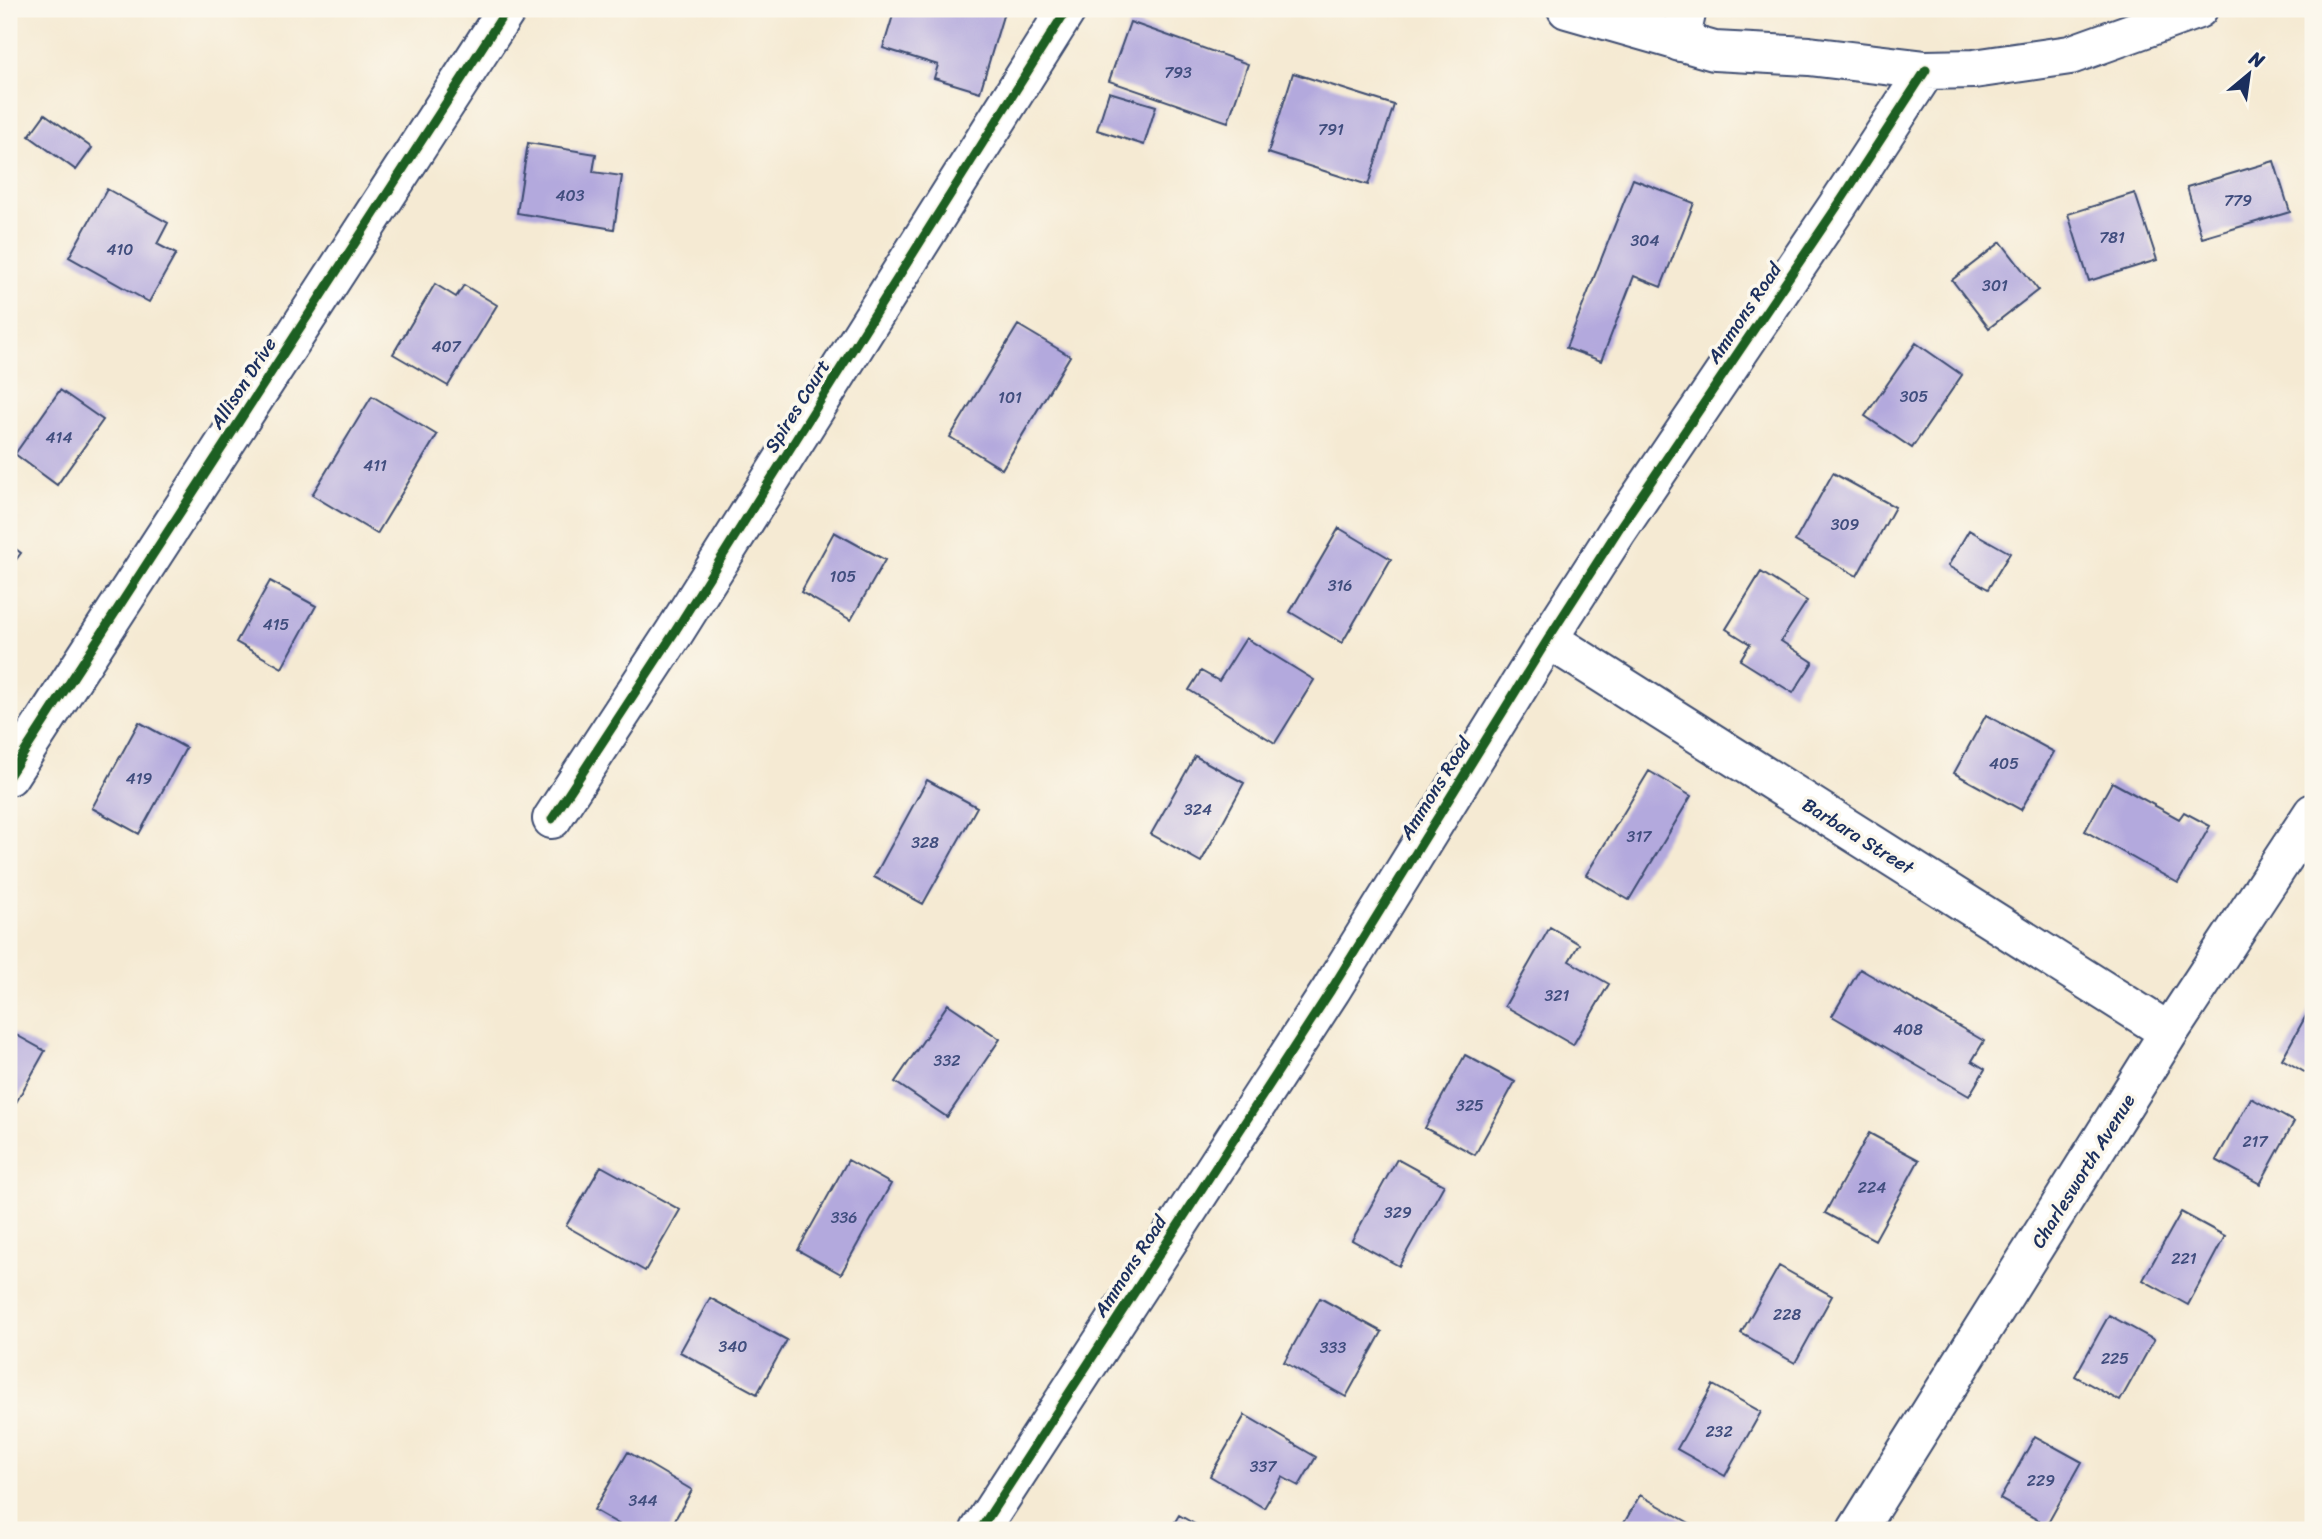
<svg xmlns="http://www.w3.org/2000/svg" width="2322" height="1539" font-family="Sriracha,sans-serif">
  <rect width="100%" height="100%" fill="#fbf7ec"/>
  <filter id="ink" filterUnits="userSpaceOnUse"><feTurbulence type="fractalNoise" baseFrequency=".0143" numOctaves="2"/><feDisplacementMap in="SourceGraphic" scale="14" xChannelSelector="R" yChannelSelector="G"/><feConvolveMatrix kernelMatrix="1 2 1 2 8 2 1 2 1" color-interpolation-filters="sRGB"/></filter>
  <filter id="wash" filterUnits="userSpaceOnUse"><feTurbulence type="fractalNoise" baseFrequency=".00686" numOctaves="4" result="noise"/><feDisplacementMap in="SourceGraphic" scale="28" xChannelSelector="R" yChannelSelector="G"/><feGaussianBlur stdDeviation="1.57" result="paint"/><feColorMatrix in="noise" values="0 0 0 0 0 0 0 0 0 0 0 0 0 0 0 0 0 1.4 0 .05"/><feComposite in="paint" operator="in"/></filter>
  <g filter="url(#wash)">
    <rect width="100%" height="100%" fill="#f5ead3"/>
    <g id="blocks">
      <!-- building -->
      <path fill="#b3a9dd" d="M 895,9 L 1005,9 L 980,92 L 934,78 L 938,65 L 883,48 Z
        M 1130,22 L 1248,64 L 1228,122 L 1109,81 Z
        M 1293,73 L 1394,105 L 1368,185 L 1268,153 Z
        M 1109,92 L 1156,106 L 1144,145 L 1097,130 Z
        M 45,114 L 92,148 L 76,170 L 29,136 Z
        M 528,143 L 596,154 L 593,172 L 622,176 L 614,229 L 517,213 Z
        M 2274,161 L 2290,212 L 2202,238 L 2187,187 Z
        M 1633,179 L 1694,203 L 1661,287 L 1634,276 L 1601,361 L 1566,348 Z
        M 107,189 L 168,223 L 157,244 L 176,254 L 149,302 L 69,257 Z
        M 2135,193 L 2157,260 L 2089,281 L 2068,214 Z
        M 2001,242 L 2038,290 L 1989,328 L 1952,280 Z
        M 435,284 L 456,297 L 464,285 L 497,305 L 448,386 L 393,354 Z
        M 1018,325 L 1070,356 L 1002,469 L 950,437 Z
        M 1916,343 L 1962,375 L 1912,448 L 1865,416 Z
        M 60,390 L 103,420 L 57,485 L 15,454 Z
        M 372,396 L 437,435 L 377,534 L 312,495 Z
        M 1833,473 L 1895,507 L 1857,576 L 1795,541 Z
        M 1339,528 L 1391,559 L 1342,643 L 1290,612 Z
        M 1969,530 L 2010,553 L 1988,589 L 1948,566 Z
        M 834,532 L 885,560 L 851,620 L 801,592 Z
        M 9,544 L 21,553 L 9,569 Z
        M 1761,572 L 1807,601 L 1781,641 L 1813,662 L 1793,693 L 1740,660 L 1750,644 L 1726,629 Z
        M 270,581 L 316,606 L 282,668 L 236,642 Z
        M 1246,638 L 1314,680 L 1275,743 L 1189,690 L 1201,671 L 1219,681 Z
        M 1986,715 L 2054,752 L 2021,810 L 1954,773 Z
        M 139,722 L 186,748 L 139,834 L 92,808 Z
        M 1195,756 L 1244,783 L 1201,862 L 1151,834 Z
        M 1649,771 L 1691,796 L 1629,900 L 1586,875 Z
        M 927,780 L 977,807 L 923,904 L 874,877 Z
        M 2112,782 L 2179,819 L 2184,812 L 2210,826 L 2178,883 L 2085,831 Z
        M 1550,927 L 1579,944 L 1569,961 L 1609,984 L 1573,1045 L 1505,1006 Z
        M 1860,969 L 1984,1041 L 1972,1061 L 1985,1069 L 1969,1096 L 1832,1016 Z
        M 2313,1003 L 2313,1077 L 2282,1059 Z
        M 948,1004 L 1000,1039 L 947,1117 L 895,1082 Z
        M 9,1031 L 45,1051 L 13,1108 L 9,1105 Z
        M 1465,1055 L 1515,1082 L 1475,1155 L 1425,1128 Z
        M 2251,1098 L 2294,1122 L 2260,1184 L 2216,1160 Z
        M 1869,1133 L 1919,1160 L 1875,1240 L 1825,1213 Z
        M 1397,1159 L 1444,1185 L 1399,1266 L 1352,1240 Z
        M 848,1160 L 891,1184 L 841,1274 L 798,1250 Z
        M 601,1166 L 680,1210 L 645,1271 L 566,1226 Z
        M 2181,1212 L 2225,1236 L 2188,1305 L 2143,1280 Z
        M 1779,1266 L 1832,1296 L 1795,1363 L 1741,1333 Z
        M 710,1298 L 787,1340 L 757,1394 L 680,1352 Z
        M 1320,1298 L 1382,1332 L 1346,1397 L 1284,1362 Z
        M 2109,1315 L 2154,1340 L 2120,1401 L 2075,1376 Z
        M 1713,1385 L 1761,1412 L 1725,1476 L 1677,1449 Z
        M 1245,1415 L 1316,1457 L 1299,1486 L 1282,1477 L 1264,1508 L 1210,1476 Z
        M 2035,1436 L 2082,1462 L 2047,1525 L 2000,1499 Z
        M 628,1452 L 692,1490 L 669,1530 L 629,1530 L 594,1510 Z
        M 1640,1495 L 1693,1525 L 1690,1530 L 1620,1530 Z
        M 1179,1515 L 1205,1530 L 1170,1530 Z"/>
    </g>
  </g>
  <g filter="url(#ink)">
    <use href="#blocks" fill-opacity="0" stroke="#3c4b70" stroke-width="2"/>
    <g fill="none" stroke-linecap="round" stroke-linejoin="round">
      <!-- street casing -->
      <g stroke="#3c4b70" stroke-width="42">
        <path id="street" d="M 1680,42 L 1687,9
          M 1548,639 L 2169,1032
          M 9,776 L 507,9
          M 552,819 L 674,633 L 1067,9
          M 1857,1530 L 2169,1032 L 2313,813"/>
      </g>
      <!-- secondary casing -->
      <g stroke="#3c4b70" stroke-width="42">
        <path id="secondary" d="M 1567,9 L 1714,51 L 1809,56 L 1926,70 L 1974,69 L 2070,55 L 2198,9
          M 980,1530 L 1331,990 L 1548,639 L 1618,530 L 1836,208 L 1926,70"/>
      </g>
      <!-- street -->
      <use href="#street" stroke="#fff" stroke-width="38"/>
      <!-- secondary -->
      <use href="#secondary" stroke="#fff" stroke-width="38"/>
      <!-- cycleway casing -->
      <g stroke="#fbf7ec" stroke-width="13">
        <path id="cycleway" d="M 9,776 L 507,9
          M 552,819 L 674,633 L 1067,9
          M 980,1530 L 1331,990 L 1548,639 L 1618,530 L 1836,208 L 1926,70"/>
      </g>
      <!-- cycleway -->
      <use href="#cycleway" stroke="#1b5e20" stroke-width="9"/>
    </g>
  </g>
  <g text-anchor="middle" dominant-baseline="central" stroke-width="7" stroke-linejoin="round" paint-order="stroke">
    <!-- number labels -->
    <g font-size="16" fill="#414e7e">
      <text x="1178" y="72">793</text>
      <text x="1331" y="129">791</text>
      <text x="570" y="195">403</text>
      <text x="2238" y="200">779</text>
      <text x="2112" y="237">781</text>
      <text x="1645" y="240">304</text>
      <text x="120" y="249">410</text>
      <text x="1995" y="285">301</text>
      <text x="446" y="346">407</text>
      <text x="1914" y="396">305</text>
      <text x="1010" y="397">101</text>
      <text x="59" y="437">414</text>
      <text x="375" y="465">411</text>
      <text x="1845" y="524">309</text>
      <text x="843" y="576">105</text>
      <text x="1340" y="585">316</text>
      <text x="276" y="624">415</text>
      <text x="2004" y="763">405</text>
      <text x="139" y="778">419</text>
      <text x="1198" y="809">324</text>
      <text x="1639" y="836">317</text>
      <text x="925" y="842">328</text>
      <text x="1557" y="995">321</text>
      <text x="1908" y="1029">408</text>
      <text x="947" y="1060">332</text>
      <text x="1470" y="1105">325</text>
      <text x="2255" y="1141">217</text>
      <text x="1872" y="1187">224</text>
      <text x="1398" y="1212">329</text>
      <text x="844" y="1217">336</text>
      <text x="2184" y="1258">221</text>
      <text x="1787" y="1314">228</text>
      <text x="733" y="1346">340</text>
      <text x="1333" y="1347">333</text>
      <text x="2115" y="1358">225</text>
      <text x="1719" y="1431">232</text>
      <text x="1263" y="1466">337</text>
      <text x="2041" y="1480">229</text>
      <text x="643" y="1500">344</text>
    </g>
    <!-- street labels -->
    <g font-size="19" fill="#1b2f5e" stroke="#fbf7ec">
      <text transform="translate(1744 313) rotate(-56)">Ammons Road</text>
      <text transform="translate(243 383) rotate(-57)">Allison Drive</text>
      <text transform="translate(797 406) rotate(-58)">Spires Court</text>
      <text transform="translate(1435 788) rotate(-58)">Ammons Road</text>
      <text transform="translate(1858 836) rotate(32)">Barbara Street</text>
      <text transform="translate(2083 1171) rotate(-58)">Charlesworth Avenue</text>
      <text transform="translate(1130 1266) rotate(-57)">Ammons Road</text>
    </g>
  </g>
  <!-- margin -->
  <rect width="2322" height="1539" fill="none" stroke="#fbf7ec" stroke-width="35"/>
  <!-- north arrow -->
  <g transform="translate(2249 74) rotate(29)" stroke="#fbf7ec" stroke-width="5" paint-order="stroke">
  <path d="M0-5L12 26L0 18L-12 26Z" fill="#1b2f5e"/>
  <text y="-10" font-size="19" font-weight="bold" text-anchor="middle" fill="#1b2f5e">N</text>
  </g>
</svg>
